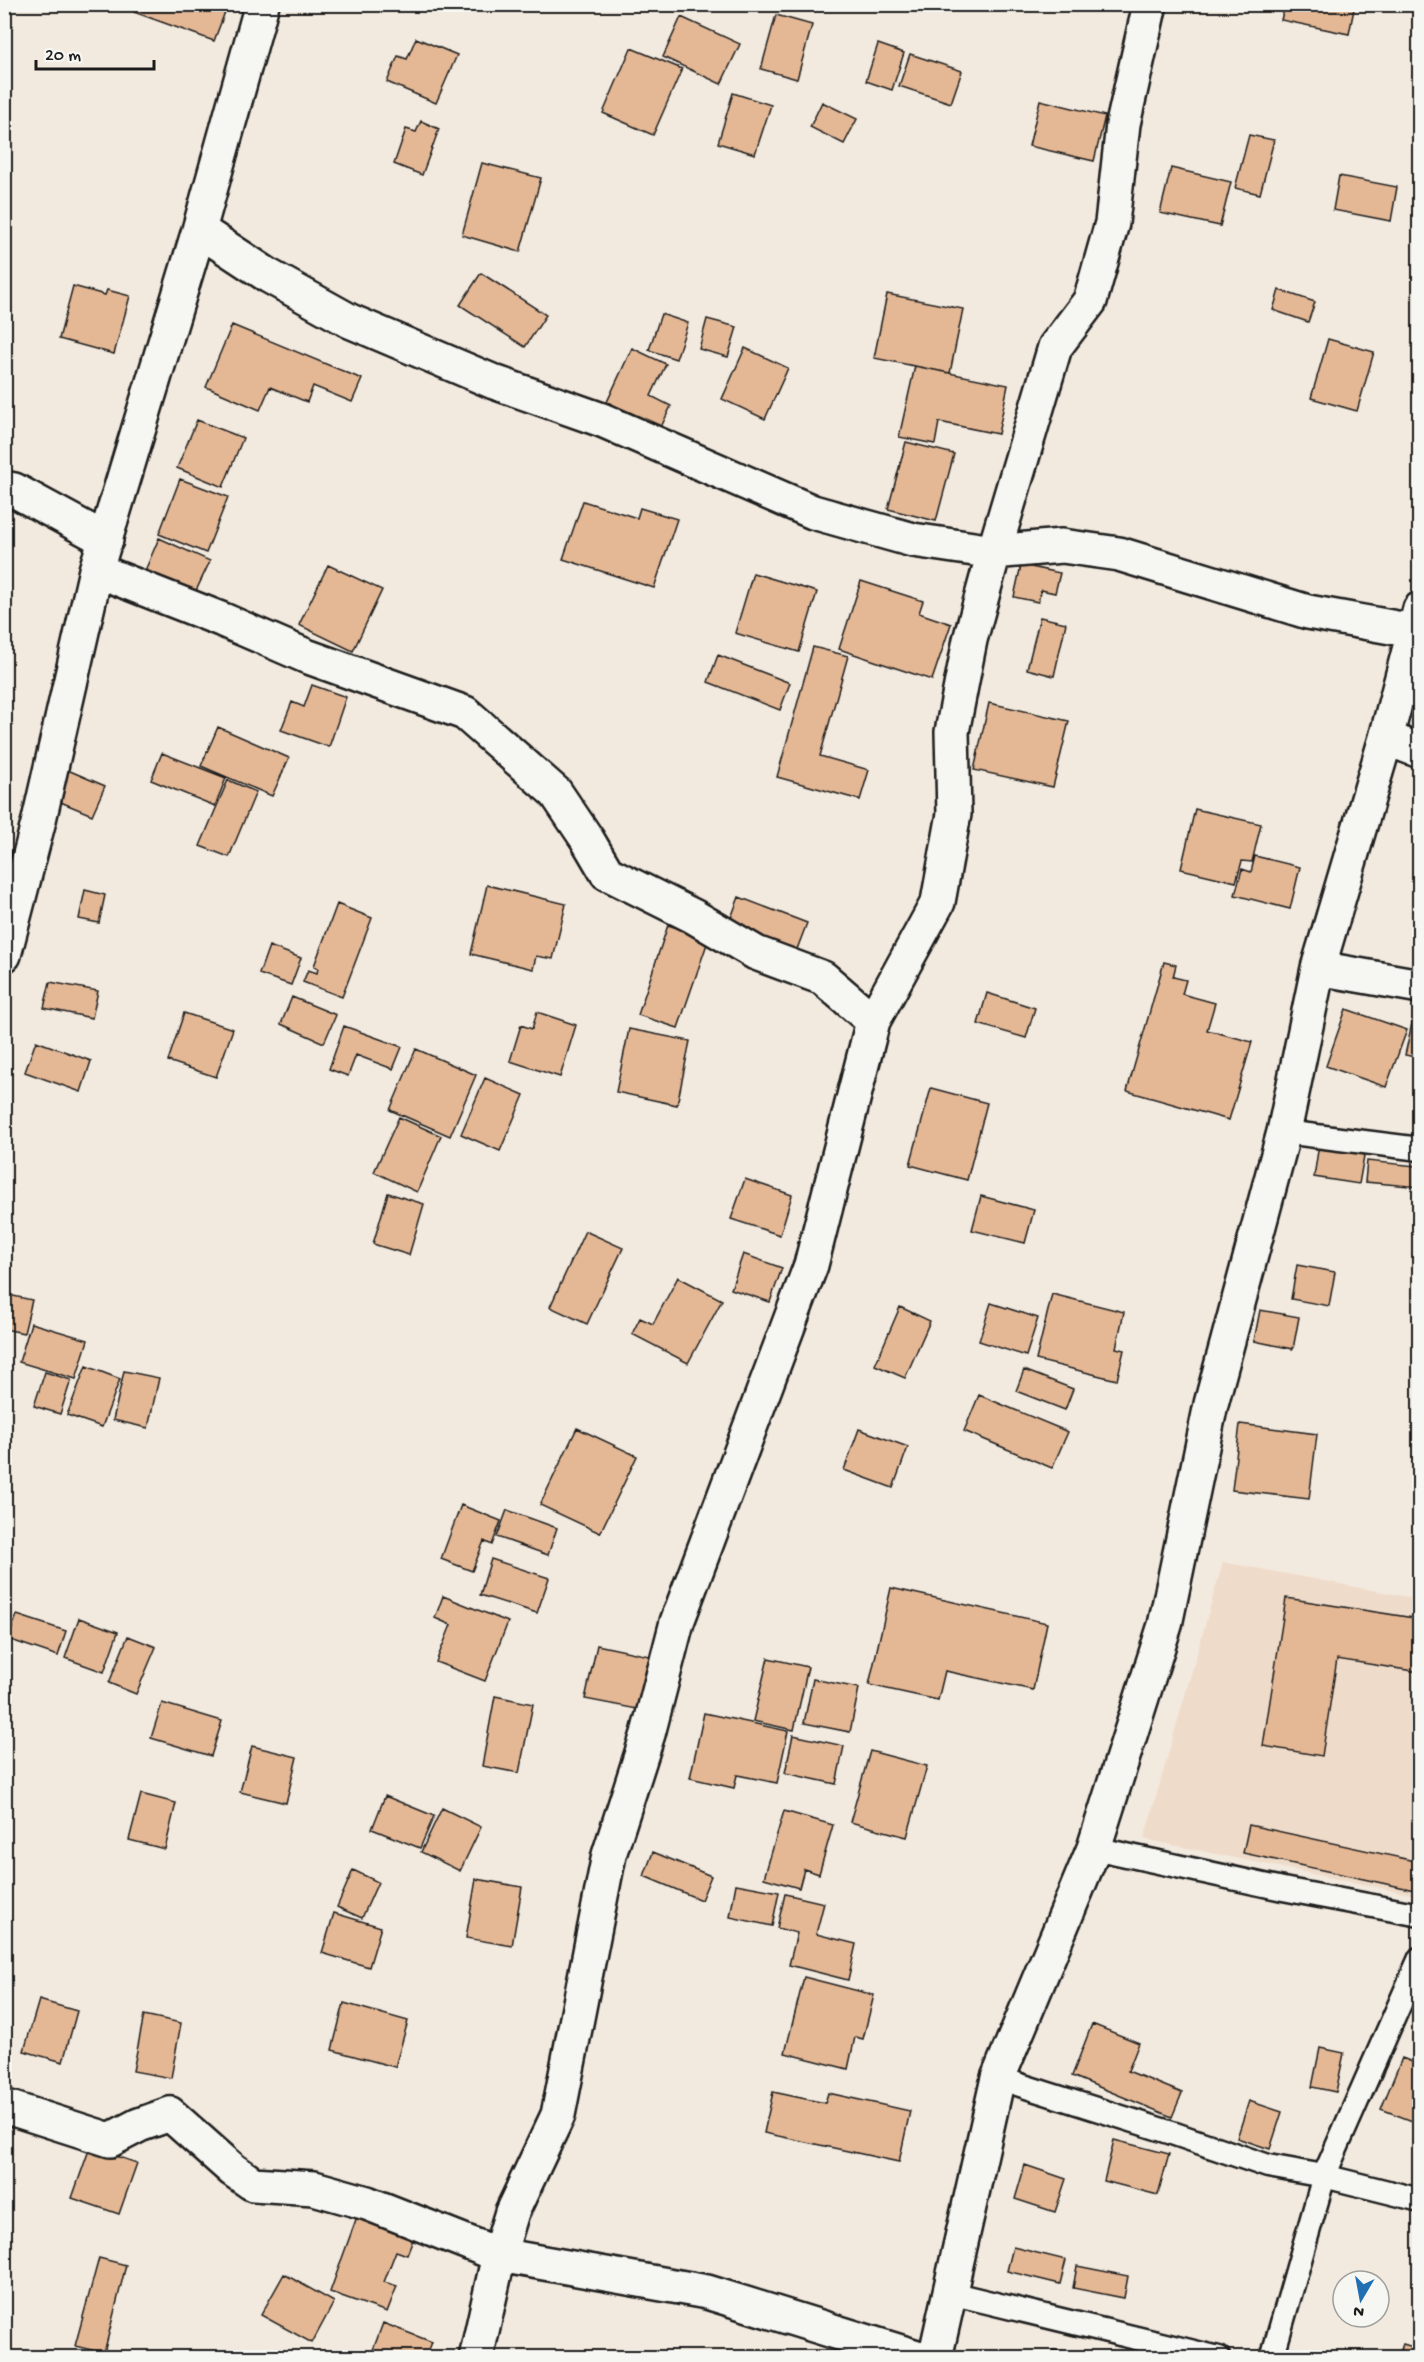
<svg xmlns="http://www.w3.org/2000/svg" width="1424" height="2362" font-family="'Gochi Hand',sans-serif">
  <rect width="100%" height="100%" fill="#f3eadf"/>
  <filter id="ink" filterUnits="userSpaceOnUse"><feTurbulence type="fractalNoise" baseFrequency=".0167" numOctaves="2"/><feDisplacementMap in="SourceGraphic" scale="12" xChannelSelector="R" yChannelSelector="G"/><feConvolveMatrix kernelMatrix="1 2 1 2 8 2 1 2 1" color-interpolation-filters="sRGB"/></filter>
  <g filter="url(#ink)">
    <!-- built -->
    <path fill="#efdbc9" d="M 1223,1562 L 1419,1599 L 1419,1896 L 1144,1839 Z"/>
    <!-- building -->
    <path fill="#e5b895" stroke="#1c1c1c" stroke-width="1.5" d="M 136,4 L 228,4 L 214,41 L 134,12 Z
      M 1285,4 L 1355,4 L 1349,34 L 1281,20 Z
      M 776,15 L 812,25 L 797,79 L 761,69 Z
      M 681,17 L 740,44 L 721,84 L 663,57 Z
      M 416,38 L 457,55 L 436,103 L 387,82 L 398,56 L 407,59 Z
      M 878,44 L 904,53 L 892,90 L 866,81 Z
      M 631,48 L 682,69 L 653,135 L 603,113 Z
      M 910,54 L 962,71 L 951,103 L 899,86 Z
      M 733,93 L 771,105 L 755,154 L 718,143 Z
      M 1040,100 L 1105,116 L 1094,161 L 1029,146 Z
      M 822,102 L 857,119 L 844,144 L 810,127 Z
      M 421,121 L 439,129 L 422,175 L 394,164 L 406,129 L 416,132 Z
      M 1249,135 L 1274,140 L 1260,194 L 1235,188 Z
      M 482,163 L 541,178 L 520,252 L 462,235 Z
      M 1171,168 L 1231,182 L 1220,226 L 1160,213 Z
      M 1339,176 L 1397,187 L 1391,221 L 1333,210 Z
      M 481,273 L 546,315 L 525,347 L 460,305 Z
      M 73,286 L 105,295 L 107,290 L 130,296 L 114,354 L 59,339 Z
      M 1279,290 L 1315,302 L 1308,322 L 1273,310 Z
      M 887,294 L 963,309 L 950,373 L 874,358 Z
      M 661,314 L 688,323 L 676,359 L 649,350 Z
      M 707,319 L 737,327 L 728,357 L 699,349 Z
      M 232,325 L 362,379 L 352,402 L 313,386 L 307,402 L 270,387 L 260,410 L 206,387 Z
      M 1328,339 L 1374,352 L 1357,411 L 1311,398 Z
      M 632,348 L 666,364 L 651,396 L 671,406 L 661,427 L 607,402 Z
      M 745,348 L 788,368 L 765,419 L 722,399 Z
      M 915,366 L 1008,385 L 998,434 L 939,422 L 935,444 L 899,437 Z
      M 197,420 L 243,438 L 223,487 L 177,468 Z
      M 906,442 L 954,454 L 936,521 L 888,509 Z
      M 180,479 L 228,497 L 206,553 L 159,534 Z
      M 583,501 L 637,518 L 640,508 L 677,519 L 654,588 L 563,559 Z
      M 159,538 L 210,561 L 194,595 L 144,573 Z
      M 328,565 L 382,590 L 353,651 L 299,625 Z
      M 1021,565 L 1060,573 L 1055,593 L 1041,590 L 1038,602 L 1014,597 Z
      M 753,573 L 817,592 L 799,652 L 735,633 Z
      M 861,581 L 923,601 L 919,613 L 951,624 L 932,680 L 839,649 Z
      M 1040,617 L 1066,623 L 1054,676 L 1027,669 Z
      M 813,647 L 848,656 L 820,756 L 869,770 L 860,800 L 777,777 Z
      M 718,655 L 790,683 L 780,710 L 708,682 Z
      M 312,685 L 346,697 L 329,747 L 281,730 L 292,702 L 304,707 Z
      M 989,703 L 1069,721 L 1053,787 L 974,770 Z
      M 218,727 L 289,758 L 272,796 L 201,766 Z
      M 162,753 L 226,778 L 215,806 L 151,780 Z
      M 63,768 L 105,786 L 92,815 L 51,798 Z
      M 228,780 L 256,792 L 229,857 L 200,846 Z
      M 1195,809 L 1261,824 L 1252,862 L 1242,861 L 1236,882 L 1181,869 Z
      M 1255,856 L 1300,867 L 1290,909 L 1235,895 L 1242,869 L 1251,872 Z
      M 487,885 L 566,904 L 553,959 L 536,956 L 533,969 L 471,954 Z
      M 85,890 L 105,895 L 99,923 L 79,919 Z
      M 739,897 L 807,923 L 794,957 L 726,931 Z
      M 337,904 L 372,918 L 342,997 L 303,982 L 308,970 L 317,973 L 318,968 L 314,966 Z
      M 668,925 L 709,938 L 678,1028 L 638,1015 Z
      M 269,946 L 301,958 L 291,985 L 259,974 Z
      M 1164,962 L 1176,965 L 1173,977 L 1186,980 L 1182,994 L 1215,1003 L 1207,1030 L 1252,1042 L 1229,1120 L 1127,1091 Z
      M 50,982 L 98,991 L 92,1018 L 44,1008 Z
      M 987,993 L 1035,1008 L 1026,1038 L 978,1024 Z
      M 292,997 L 336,1015 L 324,1043 L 281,1024 Z
      M 1416,1005 L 1420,1006 L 1420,1058 L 1405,1055 Z
      M 1346,1009 L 1407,1030 L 1386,1087 L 1326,1066 Z
      M 537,1012 L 576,1025 L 560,1077 L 510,1061 L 521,1025 L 532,1029 Z
      M 184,1013 L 233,1029 L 216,1077 L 168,1061 Z
      M 344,1026 L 402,1047 L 393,1069 L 356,1055 L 348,1076 L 329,1069 Z
      M 629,1029 L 690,1041 L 677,1105 L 616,1092 Z
      M 36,1041 L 91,1061 L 81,1092 L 25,1072 Z
      M 416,1049 L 476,1075 L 450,1136 L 390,1110 Z
      M 485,1078 L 524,1095 L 500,1151 L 461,1134 Z
      M 931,1088 L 987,1103 L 967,1180 L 910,1165 Z
      M 399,1117 L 441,1136 L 417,1192 L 374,1172 Z
      M 1319,1144 L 1365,1150 L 1359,1184 L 1314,1177 Z
      M 1417,1154 L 1420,1154 L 1420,1187 L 1365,1182 L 1367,1161 L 1416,1166 Z
      M 745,1179 L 792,1195 L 780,1235 L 731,1219 Z
      M 388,1193 L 424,1204 L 409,1255 L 373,1244 Z
      M 981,1196 L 1034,1210 L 1025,1243 L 972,1230 Z
      M 585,1231 L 623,1248 L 587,1324 L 550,1307 Z
      M 743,1254 L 782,1268 L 770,1302 L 731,1289 Z
      M 1297,1265 L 1335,1272 L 1329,1306 L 1291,1299 Z
      M 678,1277 L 722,1300 L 688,1363 L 632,1334 L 640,1318 L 653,1324 Z
      M 4,1294 L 32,1300 L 24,1333 L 4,1329 Z
      M 1052,1294 L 1124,1312 L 1116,1348 L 1124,1350 L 1117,1380 L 1036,1360 Z
      M 991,1303 L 1038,1318 L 1026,1356 L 979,1341 Z
      M 900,1307 L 930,1321 L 905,1378 L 875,1365 Z
      M 1260,1310 L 1299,1317 L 1293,1349 L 1254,1341 Z
      M 31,1323 L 88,1340 L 76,1379 L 19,1362 Z
      M 86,1366 L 120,1379 L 102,1427 L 67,1415 Z
      M 1024,1370 L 1073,1389 L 1065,1410 L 1016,1391 Z
      M 124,1371 L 159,1378 L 148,1428 L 113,1420 Z
      M 45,1372 L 71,1380 L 60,1414 L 34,1406 Z
      M 979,1395 L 1068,1432 L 1052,1468 L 964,1431 Z
      M 1240,1424 L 1317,1434 L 1309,1499 L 1232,1490 Z
      M 577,1428 L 637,1456 L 600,1533 L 540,1505 Z
      M 859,1429 L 908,1447 L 893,1488 L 844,1470 Z
      M 461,1505 L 501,1521 L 492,1545 L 484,1541 L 472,1571 L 441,1559 Z
      M 507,1510 L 557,1528 L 548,1555 L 497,1537 Z
      M 491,1559 L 549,1578 L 537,1613 L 480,1595 Z
      M 891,1588 L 1047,1623 L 1033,1690 L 945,1671 L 938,1700 L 869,1685 Z
      M 443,1596 L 508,1622 L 485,1681 L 436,1662 L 451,1625 L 435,1618 Z
      M 1286,1598 L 1420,1619 L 1420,1672 L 1337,1659 L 1322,1756 L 1263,1746 Z
      M 17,1615 L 66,1631 L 58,1656 L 8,1639 Z
      M 79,1618 L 118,1632 L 104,1672 L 65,1658 Z
      M 128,1636 L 156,1647 L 136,1694 L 109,1683 Z
      M 597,1645 L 654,1657 L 642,1710 L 585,1699 Z
      M 768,1658 L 808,1667 L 794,1730 L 753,1721 Z
      M 813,1679 L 859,1688 L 850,1732 L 804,1723 Z
      M 495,1696 L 533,1704 L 519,1773 L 482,1766 Z
      M 162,1703 L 222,1721 L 211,1756 L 151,1738 Z
      M 704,1713 L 788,1731 L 777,1783 L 737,1775 L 734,1788 L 690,1778 Z
      M 793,1735 L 844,1746 L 836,1784 L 785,1773 Z
      M 252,1746 L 297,1757 L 286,1803 L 240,1792 Z
      M 870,1751 L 927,1766 L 907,1837 L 850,1822 Z
      M 141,1794 L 176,1803 L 165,1849 L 129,1840 Z
      M 385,1796 L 434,1816 L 420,1848 L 372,1829 Z
      M 442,1808 L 481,1827 L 460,1871 L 421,1852 Z
      M 784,1811 L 833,1825 L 819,1874 L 804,1869 L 799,1888 L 764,1878 Z
      M 1249,1825 L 1420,1862 L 1419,1891 L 1243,1853 Z
      M 653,1852 L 711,1876 L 701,1900 L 644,1876 Z
      M 353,1870 L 378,1882 L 362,1918 L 337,1907 Z
      M 476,1879 L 522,1887 L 512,1946 L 466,1938 Z
      M 736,1884 L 779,1892 L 772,1926 L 730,1917 Z
      M 785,1894 L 824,1903 L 816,1934 L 856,1944 L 848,1980 L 789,1965 L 797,1933 L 777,1928 Z
      M 334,1913 L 381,1927 L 369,1967 L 322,1953 Z
      M 804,1977 L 874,1995 L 863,2039 L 855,2037 L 848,2069 L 785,2053 Z
      M 39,2000 L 77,2011 L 63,2062 L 24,2051 Z
      M 344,2003 L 408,2021 L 395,2067 L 332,2050 Z
      M 144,2015 L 181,2023 L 171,2078 L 133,2071 Z
      M 1092,2024 L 1139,2043 L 1128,2071 L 1182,2093 L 1172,2117 L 1072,2076 Z
      M 1320,2048 L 1344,2053 L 1336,2092 L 1312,2087 Z
      M 1402,2058 L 1420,2065 L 1420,2124 L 1381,2109 Z
      M 773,2092 L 825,2103 L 828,2093 L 910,2111 L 899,2162 L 764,2133 Z
      M 1249,2101 L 1282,2112 L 1270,2149 L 1237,2138 Z
      M 1114,2140 L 1169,2154 L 1158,2195 L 1104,2181 Z
      M 90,2147 L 137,2163 L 119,2214 L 72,2198 Z
      M 1025,2165 L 1066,2179 L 1055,2212 L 1015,2199 Z
      M 359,2211 L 416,2232 L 407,2255 L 396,2251 L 384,2282 L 397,2286 L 387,2312 L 330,2292 Z
      M 1013,2247 L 1066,2260 L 1060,2284 L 1007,2271 Z
      M 99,2258 L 126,2265 L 104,2353 L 75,2346 Z
      M 1077,2266 L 1128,2276 L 1124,2298 L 1073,2288 Z
      M 284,2274 L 334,2302 L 312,2343 L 261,2315 Z
      M 383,2323 L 432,2342 L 426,2358 L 370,2358 Z
      M 1403,2344 L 1420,2349 L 1420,2358 L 1398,2358 Z
      M 1053,2350 L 1084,2355 L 1084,2358 L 1052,2358 Z"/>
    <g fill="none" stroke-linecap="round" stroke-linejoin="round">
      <!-- lane casing -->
      <g stroke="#1c1c1c" stroke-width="27">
        <path id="lane" d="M 1284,1132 L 1420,1149
          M 1094,1848 L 1283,1889 L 1420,1915
          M 998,2078 L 1172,2133 L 1268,2166 L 1324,2176 L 1420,2200
          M 950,2293 L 1219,2358
          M 1272,2358 L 1324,2176 L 1420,1958"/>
      </g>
      <!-- street casing -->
      <g stroke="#1c1c1c" stroke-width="38">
        <path id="street" d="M 199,230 L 269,276 L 350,321 L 494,382 L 602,420 L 813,512 L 913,540 L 994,552 L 1062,546 L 1119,554 L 1308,612 L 1413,631
          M 4,488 L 14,490 L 106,540
          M 96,570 L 223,620 L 306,656 L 465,713 L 556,793 L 587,839 L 607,873 L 693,916 L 756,953 L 823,978 L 873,1021
          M 1386,738 L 1420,751
          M 4,955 L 39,820 L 96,570 L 199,230 L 262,4
          M 1318,968 L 1420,986
          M 4,2106 L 110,2140 L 139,2125 L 170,2114 L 233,2170 L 253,2184 L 314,2188 L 367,2203 L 499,2255 L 707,2292 L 920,2358
          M 476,2358 L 499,2255 L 512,2212 L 558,2115 L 609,1855 L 648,1734 L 677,1622 L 811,1265 L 873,1021 L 938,902 L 954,814 L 952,732 L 970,640 L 994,552 L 1055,347 L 1090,301 L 1112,223 L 1123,124 L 1150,4
          M 935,2358 L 998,2078 L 1094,1848 L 1165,1625 L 1211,1404 L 1284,1132 L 1318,968 L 1386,738 L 1420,609"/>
      </g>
      <!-- lane -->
      <use href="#lane" stroke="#f6f6f2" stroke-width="22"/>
      <!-- street -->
      <use href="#street" stroke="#f6f6f2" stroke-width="33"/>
    </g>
  </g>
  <!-- margin -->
  <rect width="1424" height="2362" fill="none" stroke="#f6f6f2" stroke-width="24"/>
  <rect x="12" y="12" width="1400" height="2338" fill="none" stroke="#1c1c1c" stroke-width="2" filter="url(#ink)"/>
  <!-- north arrow -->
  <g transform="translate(1361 2299) rotate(190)"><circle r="28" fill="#f6f6f2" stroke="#9f9f9c" stroke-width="1.5"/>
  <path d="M0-4.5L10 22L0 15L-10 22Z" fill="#1f6fb2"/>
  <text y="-9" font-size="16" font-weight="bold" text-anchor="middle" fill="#1c1c1c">N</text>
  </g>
  <!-- scale -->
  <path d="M36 60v9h118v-9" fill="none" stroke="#1c1c1c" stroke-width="3"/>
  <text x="45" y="60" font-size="18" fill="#1c1c1c" stroke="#f6f6f2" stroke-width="4.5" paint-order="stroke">20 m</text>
</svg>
